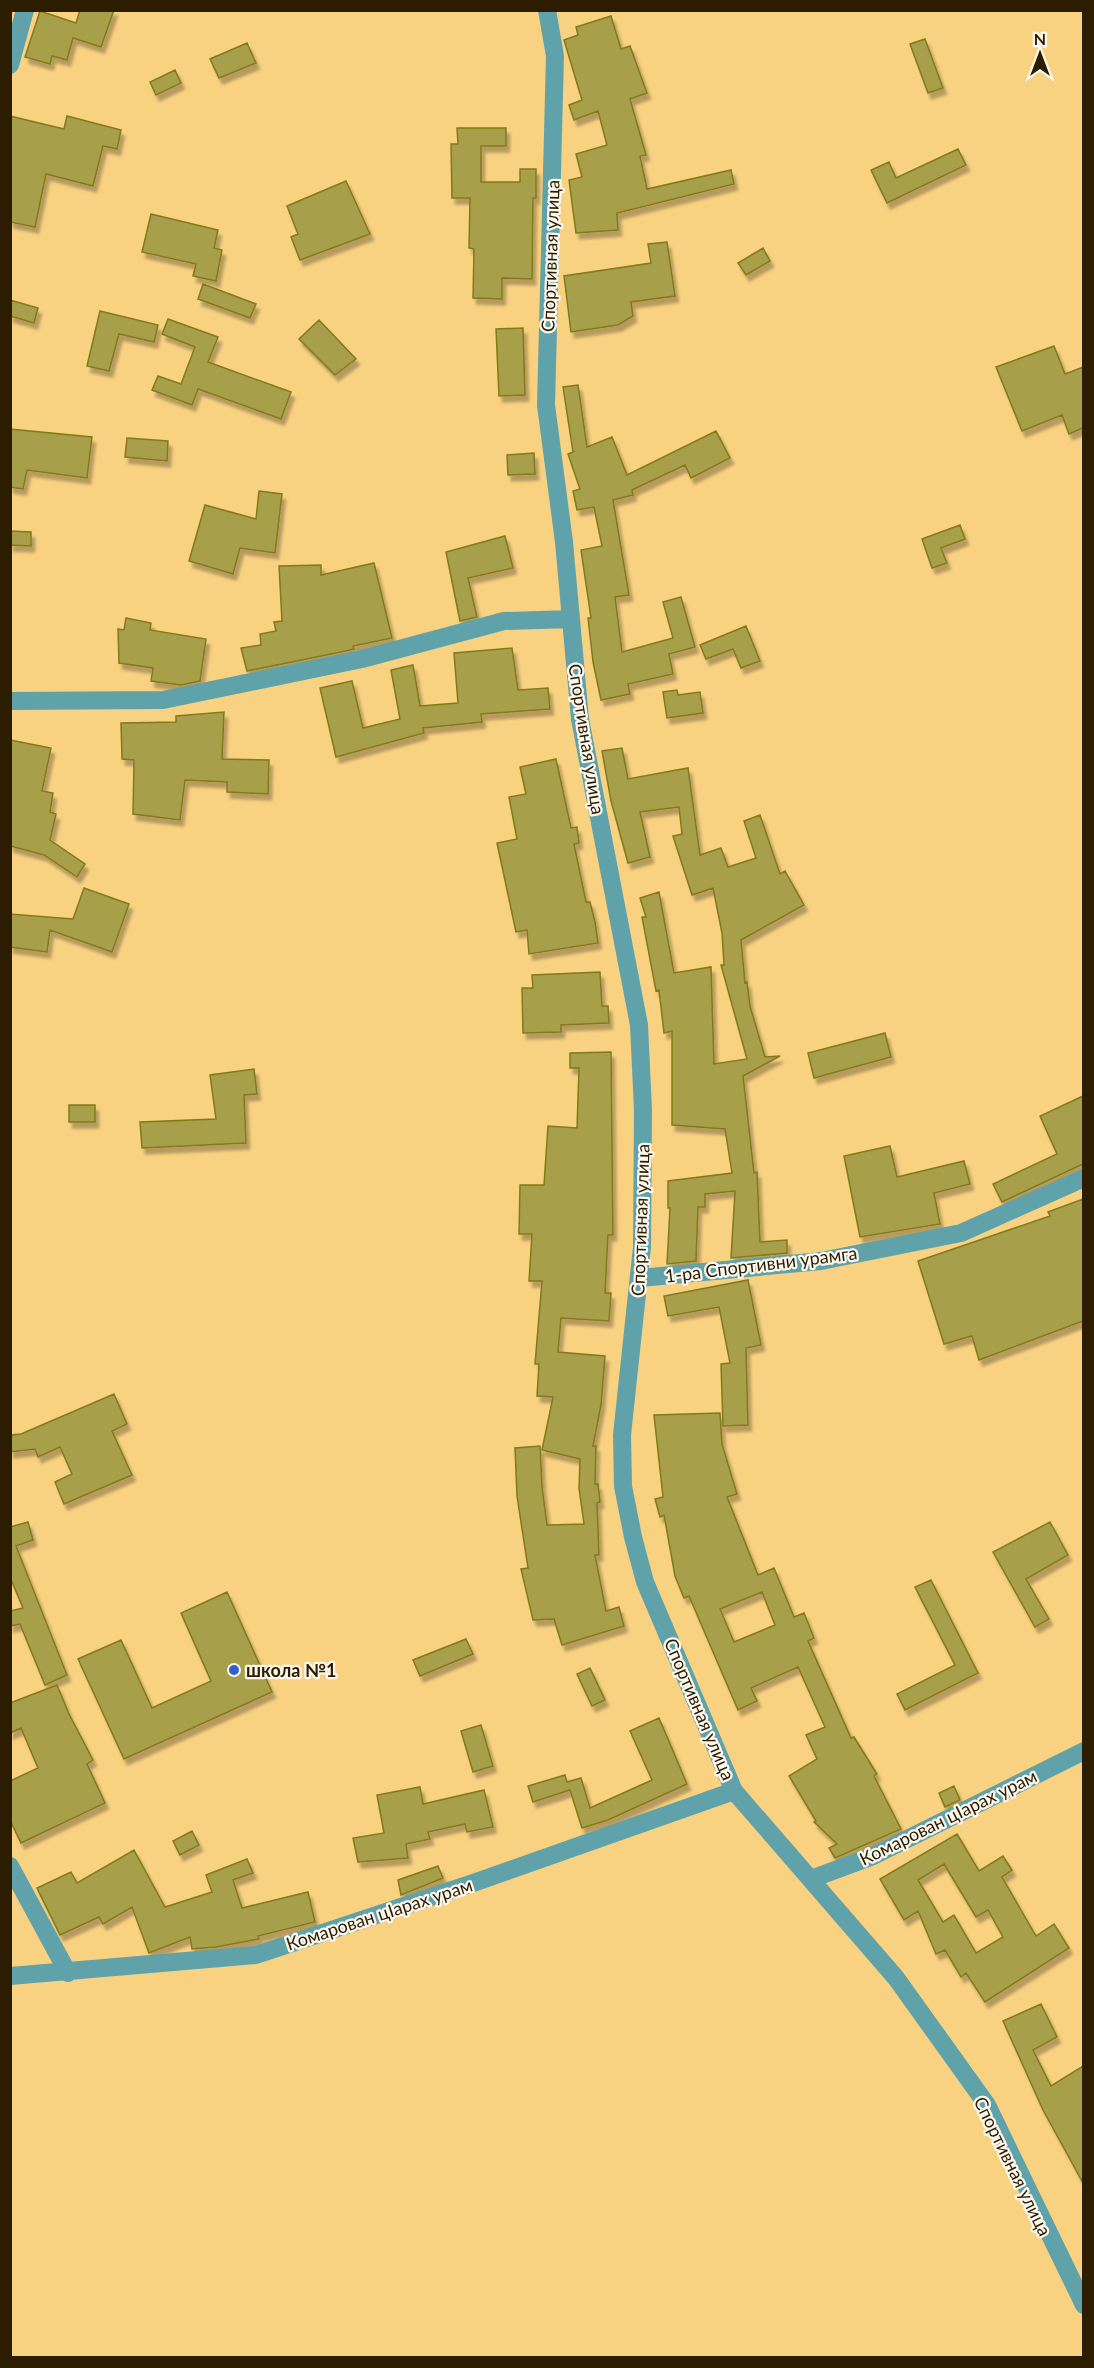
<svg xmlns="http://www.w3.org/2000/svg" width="1094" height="2368" font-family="Lato,sans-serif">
  <defs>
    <filter id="shadow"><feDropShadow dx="3.5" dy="6" stdDeviation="1.5" flood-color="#0004"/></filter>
  </defs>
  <rect width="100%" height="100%" fill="#f9d281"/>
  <!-- building -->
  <path fill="#a79f48" stroke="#827a1d" stroke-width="1.5" fill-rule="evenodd" filter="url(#shadow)" d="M 80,10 L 114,10 L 101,47 L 73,38 L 67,60 L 52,56 L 50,64 L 25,57 L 40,11 L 76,23 Z
    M 611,16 L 621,49 L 630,46 L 647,93 L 630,99 L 646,155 L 640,156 L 647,189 L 731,170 L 734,184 L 617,213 L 618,230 L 576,233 L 569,180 L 582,177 L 576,154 L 607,145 L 598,111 L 574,120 L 569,105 L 582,100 L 564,40 L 578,35 L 576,27 Z
    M 925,39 L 943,88 L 928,93 L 910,44 Z
    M 247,43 L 256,63 L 219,78 L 210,59 Z
    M 175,70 L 181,83 L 156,95 L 150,82 Z
    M 10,116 L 64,129 L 67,116 L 121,130 L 117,149 L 103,146 L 93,186 L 46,174 L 35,227 L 10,222 Z
    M 457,128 L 506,128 L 506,146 L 481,146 L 481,182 L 520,182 L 520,169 L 536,169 L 536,198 L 533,198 L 532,279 L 502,278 L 502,299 L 473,298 L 474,249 L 469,248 L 470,198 L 452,198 L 451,144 L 458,144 Z
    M 958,149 L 966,165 L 887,203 L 871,170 L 889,162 L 896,178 Z
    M 346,181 L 370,234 L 300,260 L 291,237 L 298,234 L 287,206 Z
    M 151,214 L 218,230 L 214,248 L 222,250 L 216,281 L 193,276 L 196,264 L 142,252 Z
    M 667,242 L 675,296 L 631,302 L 633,316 L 618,325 L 571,332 L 564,276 L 651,263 L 648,244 Z
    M 763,248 L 770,261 L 746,275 L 738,263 Z
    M 203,284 L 256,304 L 250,318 L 198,299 Z
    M 10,300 L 38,308 L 34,323 L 10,316 Z
    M 100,311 L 158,325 L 154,342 L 119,334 L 109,371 L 87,366 Z
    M 168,319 L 218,337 L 208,362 L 291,392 L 281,419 L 198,389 L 192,405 L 152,390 L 158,376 L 181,384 L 195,347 L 162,334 Z
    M 319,320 L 356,359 L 335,375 L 299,339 Z
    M 523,328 L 525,395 L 499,396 L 496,329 Z
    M 1054,346 L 1065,374 L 1083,367 L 1083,428 L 1069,434 L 1062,415 L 1022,431 L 996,367 Z
    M 578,385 L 587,447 L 612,437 L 627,475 L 716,431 L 730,458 L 691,478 L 685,465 L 632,490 L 633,495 L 613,500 L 629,595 L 615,597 L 622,652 L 673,638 L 663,602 L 681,597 L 695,647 L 669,654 L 673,674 L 628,684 L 630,694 L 601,700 L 593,662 L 588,618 L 591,618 L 581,550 L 602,546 L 594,507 L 577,510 L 573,491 L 580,489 L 568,454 L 573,452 L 563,387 Z
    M 10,429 L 92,437 L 87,478 L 27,470 L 23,489 L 10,487 Z
    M 127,438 L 168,441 L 167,461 L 125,457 Z
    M 534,453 L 535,474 L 508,475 L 507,455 Z
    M 259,491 L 282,494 L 275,553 L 240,548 L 233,574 L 189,561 L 205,505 L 256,519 Z
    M 960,525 L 965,539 L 941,548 L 947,563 L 932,568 L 922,539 Z
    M 10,531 L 31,532 L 31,546 L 10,545 Z
    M 505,536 L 513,568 L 468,578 L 477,617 L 460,621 L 446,552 Z
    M 374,563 L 392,638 L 353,646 L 354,649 L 346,651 L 247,671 L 241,648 L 261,645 L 260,634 L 276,631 L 274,622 L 282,621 L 279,566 L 321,565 L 321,575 Z
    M 126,618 L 151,623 L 150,630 L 206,639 L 200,681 L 181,685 L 151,681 L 153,668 L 119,663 L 118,629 L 124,630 Z
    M 746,626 L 760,661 L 741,668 L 733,649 L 706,659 L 700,645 Z
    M 512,648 L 518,690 L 548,688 L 550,709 L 481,714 L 482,722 L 423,728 L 424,733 L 336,757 L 320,688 L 352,681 L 363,728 L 400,719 L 391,670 L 413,665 L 420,706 L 458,703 L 454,653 Z
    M 677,690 L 678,695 L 700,692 L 703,713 L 667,718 L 663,692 Z
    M 224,712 L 222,759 L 269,760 L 268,794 L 227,792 L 227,782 L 185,780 L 180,820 L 133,814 L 134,760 L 122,759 L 121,723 L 176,722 L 176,716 Z
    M 10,740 L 51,748 L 42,791 L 53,793 L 50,812 L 56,814 L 50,840 L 85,864 L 77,877 L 44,855 L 10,846 Z
    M 622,748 L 628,779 L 688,768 L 700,855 L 721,848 L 728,867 L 756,858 L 744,821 L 760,815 L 780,874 L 785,871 L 804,905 L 741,940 L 745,983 L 747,982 L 750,1006 L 765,1057 L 780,1056 L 743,1076 L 754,1173 L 757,1172 L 760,1242 L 787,1240 L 787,1253 L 731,1258 L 735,1191 L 705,1194 L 705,1207 L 698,1207 L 696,1261 L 667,1264 L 670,1208 L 668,1208 L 668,1181 L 732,1173 L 725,1129 L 672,1125 L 672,1031 L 664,1033 L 659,990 L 656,991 L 642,917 L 646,917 L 640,898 L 659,892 L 674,973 L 711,967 L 714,1064 L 747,1059 L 721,965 L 724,965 L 722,933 L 713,888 L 692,895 L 673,836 L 682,834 L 679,807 L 640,812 L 650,857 L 628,863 L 611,801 L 602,751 Z
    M 556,759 L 571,828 L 577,827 L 579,843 L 574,844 L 586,902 L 590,902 L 595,922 L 598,943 L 529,954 L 527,930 L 516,932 L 497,843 L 517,839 L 509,797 L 526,794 L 520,767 Z
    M 84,888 L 129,904 L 112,952 L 50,930 L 47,952 L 10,947 L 10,914 L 73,919 Z
    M 600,972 L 602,1006 L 608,1006 L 609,1023 L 561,1025 L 561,1032 L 523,1033 L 522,988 L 533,988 L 532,975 Z
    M 885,1033 L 891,1057 L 814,1078 L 808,1053 Z
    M 611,1052 L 613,1235 L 608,1235 L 605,1293 L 611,1293 L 609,1321 L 561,1318 L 558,1352 L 605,1356 L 601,1405 L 593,1446 L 596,1446 L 595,1484 L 598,1484 L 600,1502 L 597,1503 L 599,1555 L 595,1555 L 606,1611 L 619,1607 L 624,1626 L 562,1645 L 554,1619 L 533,1620 L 521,1569 L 528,1568 L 517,1496 L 515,1448 L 540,1446 L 542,1487 L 547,1525 L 584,1524 L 579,1488 L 580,1459 L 542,1450 L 553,1397 L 537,1396 L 539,1364 L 535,1364 L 542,1281 L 529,1281 L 532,1234 L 519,1234 L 520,1185 L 544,1185 L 548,1126 L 577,1128 L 579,1068 L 570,1068 L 570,1053 Z
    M 254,1069 L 257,1094 L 244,1095 L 246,1143 L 142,1148 L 140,1122 L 216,1119 L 210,1075 Z
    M 1083,1096 L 1083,1164 L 1002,1202 L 993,1184 L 1057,1154 L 1040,1116 Z
    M 69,1105 L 95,1105 L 95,1122 L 69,1122 Z
    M 890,1146 L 897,1177 L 964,1161 L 970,1184 L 934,1193 L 940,1224 L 860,1237 L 844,1156 Z
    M 1083,1199 L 1083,1321 L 979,1360 L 972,1336 L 944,1344 L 918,1261 L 1050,1216 L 1048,1212 Z
    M 748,1280 L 761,1345 L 746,1348 L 748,1425 L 723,1426 L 721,1364 L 730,1363 L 719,1307 L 668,1316 L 664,1296 Z
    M 114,1394 L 127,1424 L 112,1431 L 132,1475 L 64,1504 L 55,1482 L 72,1474 L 60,1447 L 38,1457 L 35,1449 L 10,1452 L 10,1435 L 21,1434 Z
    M 720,1413 L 722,1444 L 737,1494 L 727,1497 L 758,1575 L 774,1568 L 794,1617 L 804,1613 L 814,1638 L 808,1641 L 851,1738 L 854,1737 L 877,1774 L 874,1776 L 901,1829 L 835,1858 L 829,1848 L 837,1844 L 814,1822 L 816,1821 L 789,1776 L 817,1759 L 806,1735 L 825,1727 L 798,1667 L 751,1688 L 757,1701 L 738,1710 L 689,1596 L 684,1598 L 675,1576 L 664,1515 L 660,1517 L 655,1499 L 663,1497 L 654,1415 ZM 762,1592 L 775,1625 L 734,1642 L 720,1609 Z
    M 28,1522 L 33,1540 L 16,1546 L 67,1675 L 45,1685 L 20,1624 L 10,1626 L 10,1611 L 23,1608 L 10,1577 L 10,1527 Z
    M 1050,1522 L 1068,1555 L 1026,1579 L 1049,1619 L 1035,1627 L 993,1552 Z
    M 931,1580 L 978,1673 L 905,1710 L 897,1694 L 955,1665 L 915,1587 Z
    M 227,1592 L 272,1692 L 124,1759 L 78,1659 L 121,1640 L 152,1708 L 211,1681 L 181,1613 Z
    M 466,1639 L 473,1654 L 420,1676 L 413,1660 Z
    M 590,1668 L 605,1700 L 592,1706 L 577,1674 Z
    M 57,1685 L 69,1714 L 93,1760 L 87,1764 L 105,1803 L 21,1843 L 10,1820 L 10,1781 L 38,1768 L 21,1728 L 10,1733 L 10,1703 Z
    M 659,1718 L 687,1784 L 608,1820 L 582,1828 L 570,1790 L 533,1802 L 528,1786 L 565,1775 L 567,1782 L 581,1778 L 590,1808 L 652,1780 L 630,1731 Z
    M 481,1725 L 493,1766 L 473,1772 L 461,1731 Z
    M 954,1786 L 960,1800 L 945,1807 L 939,1793 Z
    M 420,1787 L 423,1804 L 484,1790 L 493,1827 L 467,1832 L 465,1824 L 428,1832 L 430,1839 L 406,1844 L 408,1858 L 358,1862 L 353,1838 L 384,1833 L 377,1795 Z
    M 192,1831 L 199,1845 L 180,1855 L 173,1841 Z
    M 957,1834 L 979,1871 L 1003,1856 L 1012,1870 L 1002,1877 L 1036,1936 L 1054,1924 L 1069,1948 L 985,2002 L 966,1973 L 961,1977 L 945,1950 L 936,1954 L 918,1911 L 904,1920 L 880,1879 ZM 944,1864 L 976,1917 L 988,1910 L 1003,1937 L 976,1953 L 954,1915 L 943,1922 L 918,1880 Z
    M 134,1850 L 165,1907 L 212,1892 L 206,1875 L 247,1859 L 253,1873 L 233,1880 L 242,1908 L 308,1892 L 315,1922 L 258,1936 L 259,1939 L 216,1947 L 192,1949 L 190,1937 L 149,1953 L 132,1907 L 103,1924 L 99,1917 L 60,1935 L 37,1888 L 71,1872 L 77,1883 Z
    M 438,1866 L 443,1878 L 401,1895 L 398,1880 Z
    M 1041,2004 L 1057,2037 L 1033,2050 L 1051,2086 L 1083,2066 L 1083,2183 L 1043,2110 L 1003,2021 Z"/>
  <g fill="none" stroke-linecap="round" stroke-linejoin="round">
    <!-- minor -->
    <path stroke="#5fa2a9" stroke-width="18" d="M 547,10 L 555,56 L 546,405 L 564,542 L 580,719 L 639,1025 L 643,1110 L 642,1247 L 622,1435 L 623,1486 L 633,1537 L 645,1582 L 734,1791 L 896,1978 L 987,2105 L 1084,2305
      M 10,65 L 25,10
      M 10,701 L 163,700 L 362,659 L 504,621 L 571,619
      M 640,1278 L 821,1261 L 961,1233 L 1084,1178
      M 10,1866 L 68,1973
      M 811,1879 L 873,1856 L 1084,1751
      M 10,1976 L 256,1955 L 476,1882 L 734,1791"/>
  </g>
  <!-- markers -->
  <circle fill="#315fce" stroke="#fcf8f0" stroke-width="2" cx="234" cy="1670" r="6"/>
  <g text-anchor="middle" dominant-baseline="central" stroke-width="4.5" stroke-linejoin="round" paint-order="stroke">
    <!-- street labels -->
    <g font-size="18" fill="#2c1d00" stroke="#fcf8f0">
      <text transform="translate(550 256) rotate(-88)">Спортивная улица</text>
      <text transform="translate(587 739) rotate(81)">Спортивная улица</text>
      <text transform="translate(640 1220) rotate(-88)">Спортивная улица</text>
      <text transform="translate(761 1264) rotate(-7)">1-ра Спортивни урамга</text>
      <text transform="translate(700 1709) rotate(67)">Спортивная улица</text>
      <text transform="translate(948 1817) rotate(-26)">Комарован цIарах урам</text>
      <text transform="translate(379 1914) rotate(-18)">Комарован цIарах урам</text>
      <text transform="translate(1013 2166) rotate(64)">Спортивная улица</text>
    </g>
    <!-- poi labels -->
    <g font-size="18" font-weight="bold" fill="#2c1d00" stroke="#fcf8f0" text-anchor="start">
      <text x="246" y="1670">школа №1</text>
    </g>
  </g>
  <!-- border -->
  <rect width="1094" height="2368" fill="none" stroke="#2c1d00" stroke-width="24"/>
  <!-- north arrow -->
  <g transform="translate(1040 54)" stroke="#fcf8f0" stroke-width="4.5" paint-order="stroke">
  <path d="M0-4.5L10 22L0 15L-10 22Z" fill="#2c1d00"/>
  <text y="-9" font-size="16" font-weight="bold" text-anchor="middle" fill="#2c1d00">N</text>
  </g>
</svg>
